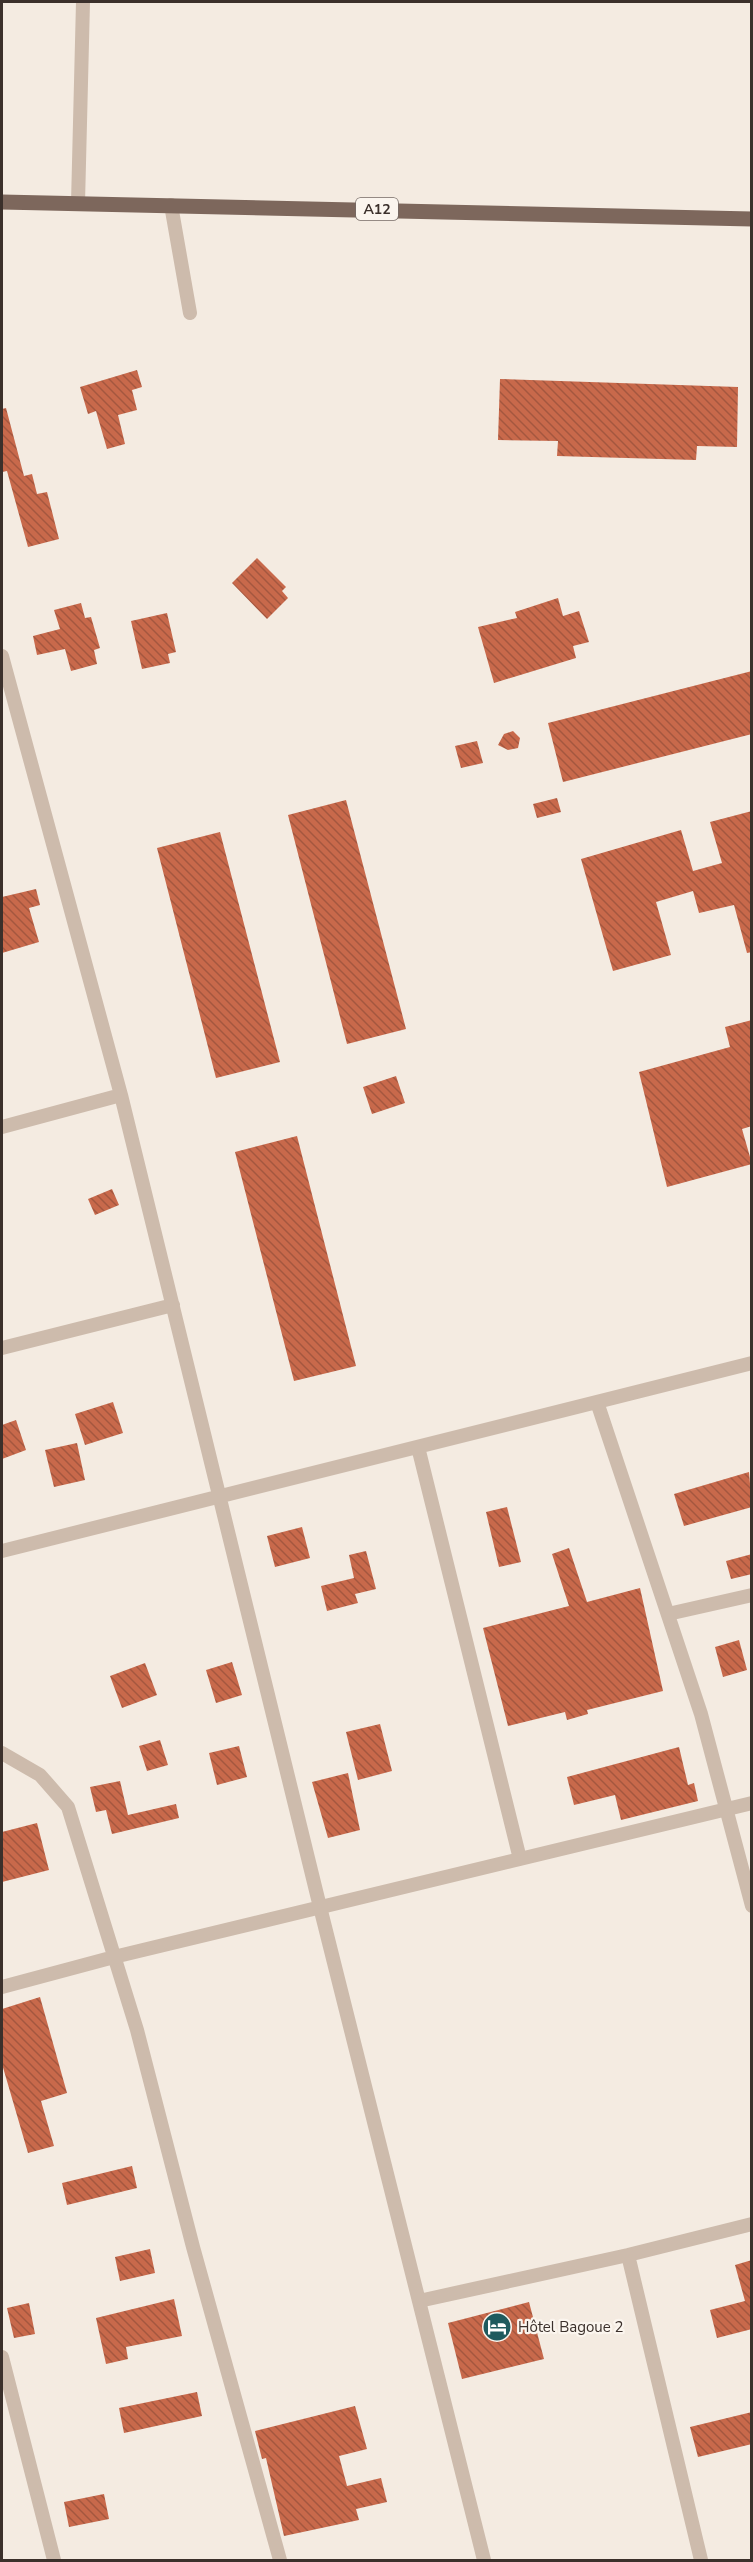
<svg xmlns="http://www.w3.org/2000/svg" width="753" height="2562" font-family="'Nunito Sans',sans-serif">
  <defs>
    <pattern id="building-back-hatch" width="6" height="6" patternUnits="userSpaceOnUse" patternTransform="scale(1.5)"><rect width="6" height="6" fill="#c8694b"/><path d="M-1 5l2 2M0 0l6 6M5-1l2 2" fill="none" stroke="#a4573f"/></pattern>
  </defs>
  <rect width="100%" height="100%" fill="#f4ebe1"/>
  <!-- building -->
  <path fill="url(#building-back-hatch)" d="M 137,370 L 142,387 L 132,390 L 137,410 L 118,415 L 125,444 L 107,449 L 96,411 L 88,414 L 80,387 Z
    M 500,379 L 738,387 L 737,447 L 697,446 L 696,460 L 557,456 L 558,441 L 498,440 Z
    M 6,408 L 24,476 L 32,474 L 37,494 L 47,492 L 59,539 L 28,547 L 7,471 L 2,472 L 2,409 Z
    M 257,558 L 286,587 L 282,591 L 288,598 L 267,619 L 232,583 Z
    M 558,598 L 563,616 L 579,611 L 589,642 L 573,646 L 576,658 L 494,683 L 478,627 L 517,618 L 515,612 Z
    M 81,603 L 85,618 L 91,617 L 100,648 L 94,650 L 97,664 L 71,671 L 65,649 L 37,655 L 33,636 L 60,629 L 54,610 Z
    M 167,613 L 176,652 L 168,654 L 170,663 L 142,669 L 131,621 Z
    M 752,671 L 752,734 L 563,782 L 548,723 Z
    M 513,731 L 520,738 L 518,748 L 508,750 L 498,745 L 504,734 Z
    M 477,741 L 483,763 L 461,768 L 455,746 Z
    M 557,798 L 561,812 L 537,818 L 533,804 Z
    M 346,800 L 406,1029 L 347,1044 L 288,815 Z
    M 752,811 L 752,952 L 747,953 L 734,905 L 699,913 L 693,891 L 656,902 L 671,955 L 613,971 L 581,859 L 681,830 L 693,871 L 722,863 L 710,822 Z
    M 220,832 L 280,1062 L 216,1078 L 157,848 Z
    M 36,889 L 40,905 L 29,908 L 39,942 L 2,953 L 2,897 Z
    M 752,1020 L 752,1126 L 742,1129 L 752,1164 L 667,1187 L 639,1072 L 730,1047 L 725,1027 Z
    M 396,1076 L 405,1103 L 372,1114 L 363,1087 Z
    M 297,1136 L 356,1366 L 294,1381 L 235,1152 Z
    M 112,1189 L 119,1205 L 95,1215 L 88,1199 Z
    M 113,1402 L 123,1433 L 85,1445 L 75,1414 Z
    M 16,1420 L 26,1450 L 2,1459 L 2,1425 Z
    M 77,1443 L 85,1480 L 54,1487 L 45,1450 Z
    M 749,1472 L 752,1507 L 684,1526 L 674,1494 Z
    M 507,1507 L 521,1562 L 499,1567 L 486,1512 Z
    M 302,1527 L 310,1558 L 275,1567 L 267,1536 Z
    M 569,1548 L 587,1602 L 640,1588 L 663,1691 L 587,1710 L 588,1714 L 567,1720 L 565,1712 L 508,1726 L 483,1628 L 569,1606 L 552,1554 Z
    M 366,1551 L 376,1589 L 355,1594 L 358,1603 L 327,1611 L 321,1586 L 354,1578 L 349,1555 Z
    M 752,1554 L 752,1574 L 731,1579 L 726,1561 Z
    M 739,1640 L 747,1670 L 723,1677 L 715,1647 Z
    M 232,1662 L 242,1695 L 216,1703 L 206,1670 Z
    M 145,1663 L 157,1695 L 122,1708 L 110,1676 Z
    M 380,1724 L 392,1771 L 358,1780 L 346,1732 Z
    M 160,1740 L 168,1765 L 147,1771 L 139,1746 Z
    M 239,1746 L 247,1777 L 217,1785 L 209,1753 Z
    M 679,1747 L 688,1785 L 694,1783 L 698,1801 L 621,1820 L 615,1795 L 574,1805 L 567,1777 Z
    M 348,1773 L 360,1830 L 328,1838 L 312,1782 Z
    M 120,1781 L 128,1815 L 176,1804 L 179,1818 L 112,1834 L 106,1810 L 96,1812 L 90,1787 Z
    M 37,1823 L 49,1870 L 2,1882 L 2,1832 Z
    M 40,1997 L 67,2093 L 41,2101 L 54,2146 L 28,2153 L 2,2064 L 2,2009 Z
    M 132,2166 L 137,2188 L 67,2205 L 62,2183 Z
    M 150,2249 L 155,2273 L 120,2281 L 115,2257 Z
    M 752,2260 L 752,2329 L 717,2338 L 710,2310 L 745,2301 L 735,2265 Z
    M 174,2299 L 182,2336 L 126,2347 L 128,2359 L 106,2364 L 96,2318 Z
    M 529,2302 L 544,2359 L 462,2379 L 448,2323 Z
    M 29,2303 L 35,2334 L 14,2338 L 7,2308 Z
    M 197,2392 L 202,2416 L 124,2433 L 119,2408 Z
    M 355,2406 L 367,2449 L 339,2456 L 347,2486 L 381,2478 L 387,2502 L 356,2509 L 359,2520 L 284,2536 L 266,2458 L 262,2459 L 255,2431 Z
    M 752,2412 L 752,2444 L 698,2457 L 690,2427 Z
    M 104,2494 L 109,2519 L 69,2527 L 64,2502 Z"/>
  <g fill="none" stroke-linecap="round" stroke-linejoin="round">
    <!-- street -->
    <path stroke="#cdbbac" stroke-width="14" d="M 78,203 L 83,2
      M 171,205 L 190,313
      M 2,656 L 121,1095 L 320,1907 L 484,2560
      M 2,1127 L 121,1095
      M 2,1348 L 173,1305
      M 597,1402 L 701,1714 L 752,1906
      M 418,1447 L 520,1859
      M 2,1551 L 752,1363
      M 668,1614 L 752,1595
      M 2,1753 L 40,1775 L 68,1807 L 137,2030 L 193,2247 L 280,2560
      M 2,1987 L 114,1957 L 752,1803
      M 628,2255 L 701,2560
      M 419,2301 L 628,2255 L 752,2224
      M 2,2357 L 54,2560"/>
    <!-- primary -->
    <path stroke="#7d675c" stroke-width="15" d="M 2,202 L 752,219"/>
  </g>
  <!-- icons -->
  <defs>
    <g id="hotel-disc" transform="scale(1.5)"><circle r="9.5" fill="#1f5a5e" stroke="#fbf5ee"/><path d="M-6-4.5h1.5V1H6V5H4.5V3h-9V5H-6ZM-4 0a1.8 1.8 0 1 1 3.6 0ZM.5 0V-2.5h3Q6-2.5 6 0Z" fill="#fff"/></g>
  </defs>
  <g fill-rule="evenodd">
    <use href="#hotel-disc" x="497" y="2327"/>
  </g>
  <g text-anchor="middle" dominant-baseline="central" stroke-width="4.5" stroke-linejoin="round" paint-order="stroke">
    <!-- shield labels -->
    <rect fill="#fbf5ee" stroke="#756b66" stroke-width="1.5" x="356" y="198" width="42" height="22" rx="4.5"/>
    <g font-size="14" font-weight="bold" fill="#3b302b">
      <text x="377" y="209">A12</text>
    </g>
    <!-- poi labels -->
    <g font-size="15" fill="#3b302b" stroke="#fbf5ee" text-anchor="start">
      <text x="518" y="2327">Hôtel Bagoue 2</text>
    </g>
  </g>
  <!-- border -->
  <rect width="753" height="2562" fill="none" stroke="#3b302b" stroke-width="6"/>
</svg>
